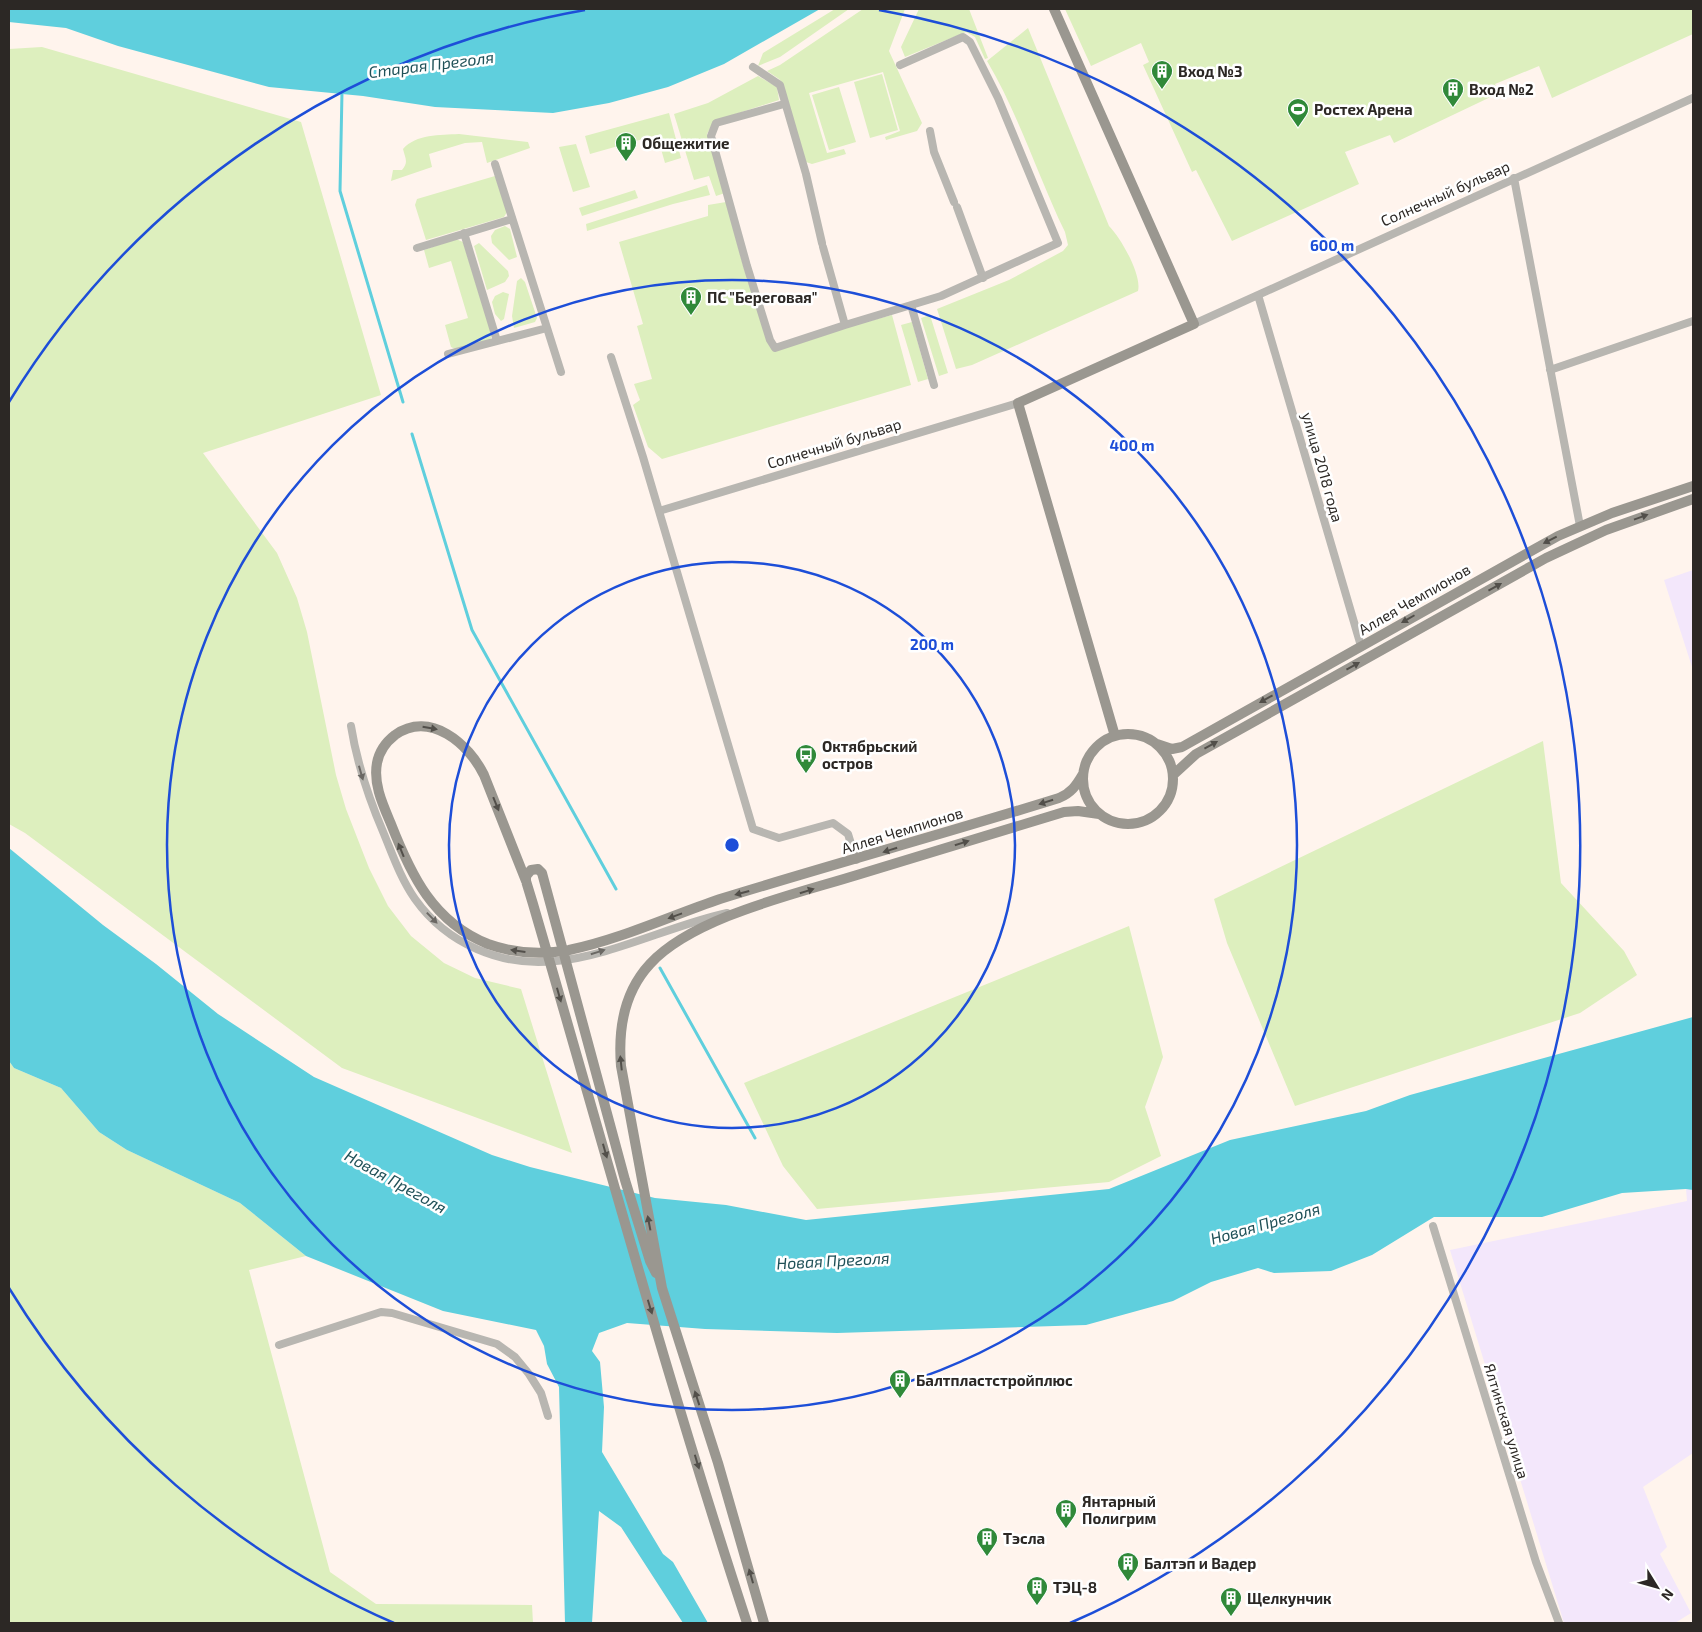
<svg xmlns="http://www.w3.org/2000/svg" width="1702" height="1632" font-family="'Exo 2',sans-serif">
  <rect width="100%" height="100%" fill="#fff4ed"/>
  <!-- industrial -->
  <path fill="#f3e7fb" d="M 1693,570 L 1693,670 L 1664,580 Z
    M 1693,1188 L 1693,1453 L 1643,1487 L 1667,1547 L 1660,1554 L 1691,1613 L 1675,1623 L 1564,1623 L 1450,1250 L 1687,1201 L 1686,1189 Z"/>
  <!-- green -->
  <path fill="#ddefbe" d="M 835,9 L 849,9 L 780,57 L 758,66 L 763,53 Z
    M 863,9 L 905,9 L 889,51 L 922,123 L 917,131 L 886,140 L 885,137 L 900,131 L 883,72 L 809,93 L 827,153 L 844,149 L 846,154 L 812,164 L 806,162 L 783,84 L 779,79 L 767,71 L 780,65 Z
    M 919,9 L 969,9 L 988,58 L 985,59 L 975,37 L 966,32 L 905,57 L 901,47 Z
    M 1065,9 L 1693,9 L 1693,34 L 1552,98 L 1539,66 L 1495,84 L 1499,93 L 1394,143 L 1390,135 L 1345,152 L 1359,184 L 1232,241 L 1196,170 L 1192,172 L 1143,65 L 1149,62 L 1141,43 L 1091,66 Z
    M 1028,28 L 1109,226 C 1121,238 1142,275 1138,291 L 972,365 L 956,369 L 937,309 L 1009,280 L 1063,251 L 1068,245 L 1065,232 C 1038,176 1019,115 987,61 Z
    M 42,47 L 301,122 L 381,395 L 203,453 L 277,553 L 297,598 L 307,632 L 336,775 L 346,809 L 369,868 L 388,906 L 411,936 L 444,963 L 475,978 L 521,989 L 572,1153 L 342,1068 L 25,833 L 9,824 L 9,49 Z
    M 882,74 L 898,130 L 870,138 L 854,82 Z
    M 758,76 L 777,87 L 779,100 L 714,121 L 707,134 L 725,193 L 716,196 L 709,176 L 694,180 L 674,114 L 708,103 Z
    M 839,87 L 856,142 L 829,150 L 812,95 Z
    M 669,113 L 681,158 L 665,163 L 657,135 L 590,154 L 585,136 Z
    M 459,134 L 528,142 L 530,148 L 487,163 L 482,142 L 465,143 L 429,154 L 432,167 L 391,181 L 393,170 L 402,170 C 409,162 405,158 403,149 C 416,134 440,135 459,134 Z
    M 576,144 L 590,187 L 573,192 L 559,147 Z
    M 495,176 L 507,212 L 504,217 L 426,240 L 415,205 L 417,199 Z
    M 707,185 L 710,195 L 673,204 L 587,231 L 586,224 Z
    M 635,190 L 638,198 L 582,216 L 579,208 Z
    M 726,202 L 744,269 L 770,347 L 776,351 L 837,330 L 892,315 L 911,385 L 662,459 L 648,447 L 633,405 L 640,400 L 634,384 L 652,379 L 637,326 L 643,324 L 619,242 L 708,216 L 708,205 Z
    M 505,226 L 510,229 L 517,257 L 509,260 L 492,243 L 491,236 L 495,230 Z
    M 456,239 L 463,242 L 491,333 L 491,338 L 488,341 L 455,349 L 451,347 L 445,325 L 468,318 L 451,261 L 429,268 L 424,250 Z
    M 479,243 L 508,271 L 509,276 L 505,282 L 487,290 L 474,246 Z
    M 521,278 L 525,282 L 537,318 L 535,322 L 514,328 L 512,316 L 517,281 Z
    M 503,292 L 509,294 L 504,319 L 501,321 L 495,314 L 492,302 L 495,296 Z
    M 930,315 L 948,373 L 939,376 L 921,318 Z
    M 912,322 L 928,379 L 918,382 L 901,325 Z
    M 1543,741 L 1561,883 L 1624,951 L 1637,975 L 1580,1013 L 1295,1106 L 1227,943 L 1214,899 Z
    M 1129,926 L 1163,1057 L 1145,1107 L 1161,1156 L 1109,1182 L 817,1209 L 783,1166 L 744,1083 Z
    M 9,1061 L 14,1068 L 61,1088 L 99,1132 L 127,1150 L 240,1203 L 306,1256 L 249,1270 L 330,1572 L 376,1604 L 532,1605 L 533,1623 L 9,1623 Z"/>
  <!-- water -->
  <path fill="#5fcfdd" d="M 9,9 L 820,9 L 724,64 L 668,87 L 609,103 L 553,113 L 435,107 L 363,96 L 269,87 L 118,46 L 66,28 L 9,22 Z
    M 9,848 L 103,925 L 156,964 L 218,1014 L 314,1077 L 492,1155 L 530,1167 L 655,1198 L 726,1205 L 806,1220 L 1109,1189 L 1230,1140 L 1366,1111 L 1410,1095 L 1693,1017 L 1693,1190 L 1686,1189 L 1622,1193 L 1542,1217 L 1434,1217 L 1372,1255 L 1331,1271 L 1274,1273 L 1258,1268 L 1211,1282 L 1173,1301 L 1086,1325 L 837,1333 L 705,1329 L 627,1323 L 599,1333 L 592,1351 L 600,1362 L 604,1407 L 602,1452 L 663,1554 L 673,1562 L 708,1623 L 683,1623 L 621,1527 L 599,1511 L 592,1623 L 565,1623 L 559,1387 L 547,1364 L 544,1346 L 536,1330 L 443,1311 L 306,1256 L 240,1203 L 127,1150 L 99,1132 L 61,1088 L 14,1068 L 9,1061 Z"/>
  <g fill="none" stroke-linecap="round" stroke-linejoin="round">
    <!-- stream -->
    <path stroke="#5fcfdd" stroke-width="3" d="M 342,92 L 340,191 L 403,402
      M 412,434 L 472,630 L 616,889
      M 660,968 L 755,1138"/>
    <!-- street -->
    <path stroke="#b8b6b1" stroke-width="8" d="M 753,67 L 780,85 L 806,174 L 822,243
      M 784,104 L 716,123 L 711,136 L 747,266 L 770,340 L 775,348 L 845,325 L 823,247
      M 930,131 L 934,152 L 954,202
      M 495,164 L 561,372
      M 1514,178 L 1580,526
      M 957,207 L 983,278
      M 464,233 L 497,341
      M 417,248 L 512,219
      M 1258,295 L 1361,646
      M 911,305 L 934,385
      M 1194,324 L 1693,98
      M 845,325 L 941,296 L 1058,243 L 998,98 L 970,42 L 963,37 L 900,65
      M 448,354 L 547,328
      M 611,357 L 643,457 L 753,829 L 779,838 L 833,823 L 848,834 L 856,860
      M 1550,370 L 1693,321
      M 659,511 L 1018,403
      M 351,726 C 357,764 369,799 384,834 C 393,856 401,879 415,899 C 447,944 501,967 556,961 C 611,956 672,925 727,913
      M 1433,1226 L 1536,1562 L 1559,1623
      M 279,1345 L 381,1312 L 392,1313 L 497,1344 L 515,1357 L 529,1374 L 541,1393 L 548,1416"/>
    <!-- secondary -->
    <path stroke="#9a9790" stroke-width="10" d="M 1054,9 L 1194,324 L 1018,403 L 1115,736
      M1083 779a45 45 0 1 1 90 0a45 45 0 1 1-90 0Z
      M 1157,744 L 1172,749 L 1182,747 L 1558,536 L 1612,513 L 1693,486
      M 1173,775 L 1196,754 L 1546,558 L 1606,530 L 1693,499
      M 526,881 L 526,876 L 531,870 L 538,869 L 542,873 L 625,1180 L 650,1261 L 656,1273
      M 747,1623 C 669,1386 603,1144 533,904 L 526,881 L 484,775 C 469,744 430,710 395,735 C 386,742 379,752 377,763 C 373,784 383,805 391,824 C 411,875 433,922 488,944 C 513,953 542,955 569,950 C 621,939 670,916 720,899 C 833,864 947,833 1059,798 C 1071,793 1076,786 1083,774
      M 764,1623 L 718,1463 L 662,1288 L 621,1066 C 618,1029 624,992 650,964 C 693,917 796,894 857,875 C 926,854 995,833 1064,812 L 1078,811 L 1099,814"/>
  </g>
  <!-- one-way arrows -->
  <defs><path id="oneway-solid" d="M-6-.8H1V-3.2L6.5 0L1 3.2V.8H-6Z" transform="scale(1.25)"/></defs>
  <g fill="#524f4a">
    <use href="#oneway-solid" transform="translate(1641 517) rotate(-20)"/>
    <use href="#oneway-solid" transform="translate(1550 540) rotate(153)"/>
    <use href="#oneway-solid" transform="translate(1495 587) rotate(-29)"/>
    <use href="#oneway-solid" transform="translate(1408 619) rotate(150)"/>
    <use href="#oneway-solid" transform="translate(1353 666) rotate(-29)"/>
    <use href="#oneway-solid" transform="translate(1266 699) rotate(151)"/>
    <use href="#oneway-solid" transform="translate(430 728) rotate(10)"/>
    <use href="#oneway-solid" transform="translate(1211 745) rotate(-29)"/>
    <use href="#oneway-solid" transform="translate(1046 802) rotate(162)"/>
    <use href="#oneway-solid" transform="translate(496 804) rotate(68)"/>
    <use href="#oneway-solid" transform="translate(962 843) rotate(-17)"/>
    <use href="#oneway-solid" transform="translate(401 850) rotate(-112)"/>
    <use href="#oneway-solid" transform="translate(890 850) rotate(163)"/>
    <use href="#oneway-solid" transform="translate(807 891) rotate(-17)"/>
    <use href="#oneway-solid" transform="translate(742 893) rotate(165)"/>
    <use href="#oneway-solid" transform="translate(675 916) rotate(160)"/>
    <use href="#oneway-solid" transform="translate(518 951) rotate(-172)"/>
    <use href="#oneway-solid" transform="translate(559 995) rotate(74)"/>
    <use href="#oneway-solid" transform="translate(621 1063) rotate(-96)"/>
    <use href="#oneway-solid" transform="translate(605 1151) rotate(74)"/>
    <use href="#oneway-solid" transform="translate(649 1223) rotate(-101)"/>
    <use href="#oneway-solid" transform="translate(650 1307) rotate(73)"/>
    <use href="#oneway-solid" transform="translate(697 1398) rotate(-108)"/>
    <use href="#oneway-solid" transform="translate(697 1462) rotate(73)"/>
    <use href="#oneway-solid" transform="translate(751 1576) rotate(-106)"/>
  </g>
  <g fill="#6b6864">
    <use href="#oneway-solid" transform="translate(361 773) rotate(74)"/>
    <use href="#oneway-solid" transform="translate(432 918) rotate(46)"/>
    <use href="#oneway-solid" transform="translate(598 952) rotate(-17)"/>
  </g>
  <!-- distance rings -->
  <g fill="none" stroke="#1d4ed8" stroke-width="2.5">
    <circle cx="732" cy="845" r="283"/>
    <circle cx="732" cy="845" r="565"/>
    <path d="M394 1623A848 848 0 0 1 9 1288M9 402A848 848 0 0 1 585 10M879 10A848 848 0 0 1 1070 1623"/>
  </g>
  <!-- icons -->
  <defs>
    <g id="building-pin" transform="scale(1.125)"><path d="M0 17L-7.5 6A9.5 9.5 0 1 1 7.5 6Z" fill="#308939" stroke="#fff"/><path d="M-4-6H4V6H1V3H-1V6H-4ZM-2.5-4.3h1.7v1.8h-1.7ZM.8-4.3h1.7v1.8H.8ZM-2.5-1h1.7V.8h-1.7ZM.8-1h1.7V.8H.8Z" fill="#fff"/></g>
    <g id="stadium-pin" transform="scale(1.125)"><path d="M0 17L-7.5 6A9.5 9.5 0 1 1 7.5 6Z" fill="#308939" stroke="#fff"/><path d="M0-5a6.5 5 0 1 0 0 10a6.5 5 0 1 0 0-10ZM-3.5-1.8h7v3.6h-7Z" fill="#fff"/></g>
    <g id="bus-pin" transform="scale(1.125)"><path d="M0 17L-7.5 6A9.5 9.5 0 1 1 7.5 6Z" fill="#308939" stroke="#fff"/><path d="M-5-6H5V4H4V6H2V4H-2V6H-4V4H-5ZM-3.5-4V0h7V-4ZM-3.5 1.2v1.5H-2V1.2ZM2 1.2v1.5H3.5V1.2Z" fill="#fff"/></g>
  </defs>
  <g fill-rule="evenodd">
    <use href="#building-pin" x="1162" y="71"/>
    <use href="#building-pin" x="1453" y="89"/>
    <use href="#stadium-pin" x="1298" y="109"/>
    <use href="#building-pin" x="626" y="143"/>
    <use href="#building-pin" x="691" y="297"/>
    <use href="#bus-pin" x="806" y="755"/>
    <use href="#building-pin" x="900" y="1380"/>
    <use href="#building-pin" x="1066" y="1510"/>
    <use href="#building-pin" x="987" y="1538"/>
    <use href="#building-pin" x="1128" y="1563"/>
    <use href="#building-pin" x="1037" y="1587"/>
    <use href="#building-pin" x="1231" y="1598"/>
  </g>
  <g text-anchor="middle" dominant-baseline="central" stroke-width="5" stroke-linejoin="round" paint-order="stroke">
    <!-- poi labels -->
    <g font-size="15" font-weight="bold" fill="#2c2825" stroke="#fff" text-anchor="start">
      <text x="1178" y="71">Вход №3</text>
      <text x="1469" y="89">Вход №2</text>
      <text x="1314" y="109">Ростех Арена</text>
      <text x="642" y="143">Общежитие</text>
      <text x="707" y="297">ПС "Береговая"</text>
      <text x="822" y="746">Октябрьский<tspan x="822" dy="17">остров</tspan></text>
      <text x="916" y="1380">Балтпластстройплюс</text>
      <text x="1082" y="1501">Янтарный<tspan x="1082" dy="17">Полигрим</tspan></text>
      <text x="1003" y="1538">Тэсла</text>
      <text x="1144" y="1563">Балтэп и Вадер</text>
      <text x="1053" y="1587">ТЭЦ-8</text>
      <text x="1247" y="1598">Щелкунчик</text>
    </g>
    <!-- street labels -->
    <g font-size="15" fill="#2c2825" stroke="#fff">
      <text transform="translate(1445 193) rotate(-24)">Солнечный бульвар</text>
      <text transform="translate(834 443) rotate(-17)">Солнечный бульвар</text>
      <text transform="translate(1323 467) rotate(74)">улица 2018 года</text>
      <text transform="translate(1414 599) rotate(-30)">Аллея Чемпионов</text>
      <text transform="translate(902 830) rotate(-17)">Аллея Чемпионов</text>
      <text transform="translate(1507 1421) rotate(73)">Ялтинская улица</text>
    </g>
    <!-- water labels -->
    <g font-size="16" font-style="italic" fill="#205158" stroke="#fff">
      <text transform="translate(431 64) rotate(-7)">Старая Преголя</text>
      <text transform="translate(396 1181) rotate(29)">Новая Преголя</text>
      <text transform="translate(1265 1223) rotate(-16)">Новая Преголя</text>
      <text transform="translate(833 1260) rotate(-3)">Новая Преголя</text>
    </g>
  </g>
  <circle cx="732" cy="845" r="8" fill="#1d4ed8" stroke="#fff" stroke-width="2.5"/>
  <g font-size="15" text-anchor="middle" font-weight="bold" fill="#1d4ed8" stroke="#fff" stroke-width="5" stroke-linejoin="round" paint-order="stroke">
    <text x="1332" y="251">600 m</text>
    <text x="1132" y="451">400 m</text>
    <text x="932" y="650">200 m</text>
  </g>
  <!-- border -->
  <rect width="1702" height="1632" fill="none" stroke="#2c2825" stroke-width="20"/>
  <!-- north arrow -->
  <g transform="translate(1657 1587) rotate(127)" stroke="#ffffff" stroke-width="4" paint-order="stroke">
  <path d="M0-4L9 19L0 12L-9 19Z" fill="#2c2825"/>
  <text y="-8" font-size="14" font-weight="bold" text-anchor="middle" fill="#2c2825">N</text>
  </g>
</svg>
